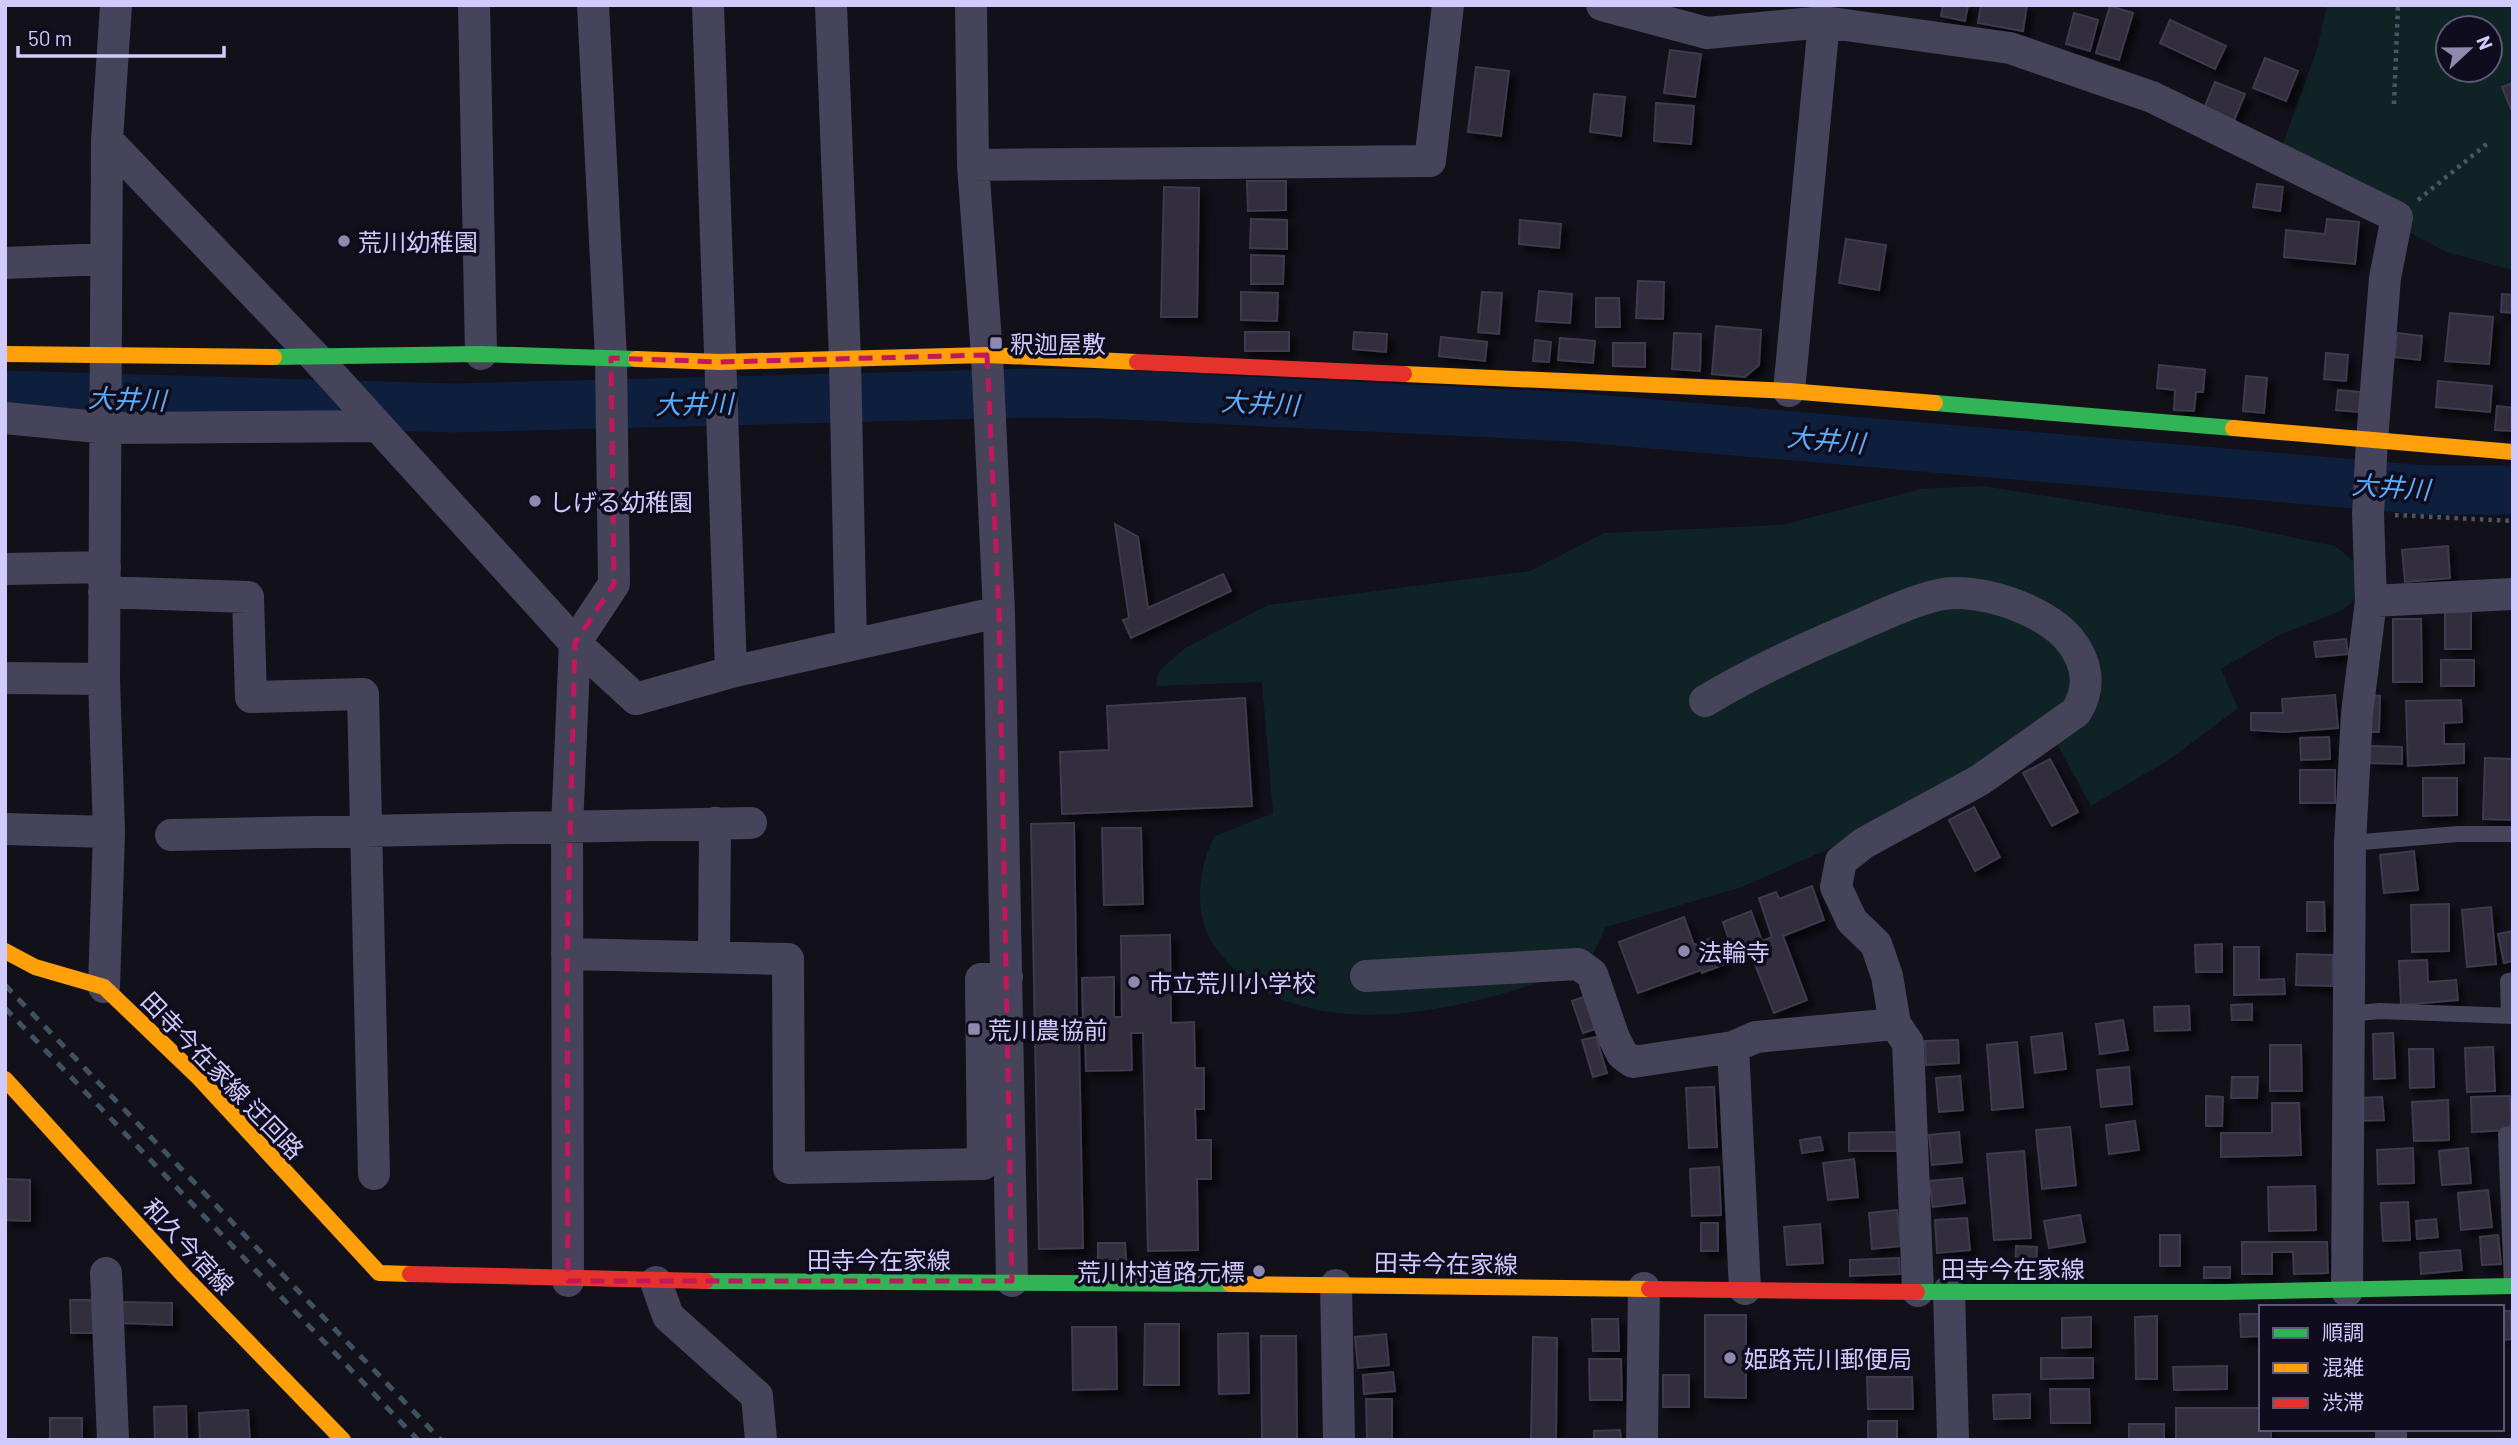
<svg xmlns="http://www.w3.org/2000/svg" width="2518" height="1445" font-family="Barlow,'Noto Sans JP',sans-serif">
  <defs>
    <filter id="shadow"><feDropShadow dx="6" dy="6" stdDeviation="3.5" flood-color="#0009"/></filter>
  </defs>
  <rect width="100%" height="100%" fill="#121019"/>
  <!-- green -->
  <path fill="#0f2324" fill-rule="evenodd" d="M 2327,5 L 2513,5 L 2513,270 L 2446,252 L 2277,161 L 2317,49 ZM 2448,28 L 2490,28 L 2490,70 L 2448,70 Z
    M 1983,486 L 2238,526 L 2335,546 L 2352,560 L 2360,576 L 2362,594 L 2341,611 L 2279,635 L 2221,669 L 2238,708 L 2170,759 L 2091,806 L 2047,726 L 1878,827 L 1742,887 L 1606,927 L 1587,966 C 1480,1005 1298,1061 1215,947 C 1193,916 1197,868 1215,836 L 1273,813 L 1262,682 L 1156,686 L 1158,672 L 1185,648 L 1268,605 L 1530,571 L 1604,533 L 1782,525 L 1921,489 Z"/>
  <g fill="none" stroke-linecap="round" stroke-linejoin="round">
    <!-- river -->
    <path stroke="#0d1f3c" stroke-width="49" d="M 5,395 L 454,408 L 1029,393 L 1105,394 L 1572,417 L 2425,490 L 2513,490"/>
  </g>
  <!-- building -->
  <path fill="#302d3c" stroke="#3e3a4d" stroke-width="2" filter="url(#shadow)" d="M 1943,5 L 1968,5 L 1965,21 L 1941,16 Z
    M 1981,5 L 2027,5 L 2023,31 L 1978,23 Z
    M 2110,6 L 2133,13 L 2119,60 L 2096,53 Z
    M 2074,13 L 2098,20 L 2090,51 L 2066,44 Z
    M 2170,20 L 2226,46 L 2215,69 L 2160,43 Z
    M 1670,50 L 1701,54 L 1695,97 L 1664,93 Z
    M 2265,58 L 2298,71 L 2286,101 L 2253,88 Z
    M 1476,67 L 1509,71 L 1501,136 L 1468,132 Z
    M 2215,82 L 2245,94 L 2233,123 L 2203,111 Z
    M 2513,83 L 2513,114 L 2502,87 Z
    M 1594,94 L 1625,97 L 1621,136 L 1590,132 Z
    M 1656,103 L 1694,106 L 1691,144 L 1654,141 Z
    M 1247,181 L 1286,181 L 1286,210 L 1248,211 Z
    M 2257,184 L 2283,187 L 2280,211 L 2253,207 Z
    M 1164,187 L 1199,188 L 1197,317 L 1161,317 Z
    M 1251,219 L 1287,220 L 1287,249 L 1250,248 Z
    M 2327,219 L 2359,222 L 2355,264 L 2284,257 L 2286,230 L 2325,234 Z
    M 1520,220 L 1561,224 L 1559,248 L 1519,244 Z
    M 1846,239 L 1886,245 L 1879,290 L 1839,283 Z
    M 1251,255 L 1284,256 L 1283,284 L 1251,284 Z
    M 1638,281 L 1664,282 L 1663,319 L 1636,318 Z
    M 1539,291 L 1572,294 L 1570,323 L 1536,321 Z
    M 1241,292 L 1278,293 L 1277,321 L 1241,320 Z
    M 1482,292 L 1502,293 L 1499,334 L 1478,332 Z
    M 2502,294 L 2513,295 L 2513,313 L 2501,312 Z
    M 1596,298 L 1619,298 L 1620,327 L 1596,327 Z
    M 2450,313 L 2493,317 L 2489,364 L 2445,361 Z
    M 1716,326 L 1761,330 L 1759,365 L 1745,377 L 1712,374 Z
    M 1245,332 L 1289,332 L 1289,351 L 1245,351 Z
    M 1354,332 L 1387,334 L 1386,352 L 1353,349 Z
    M 1674,333 L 1701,334 L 1700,371 L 1672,369 Z
    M 2397,333 L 2422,336 L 2420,360 L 2395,357 Z
    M 1441,337 L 1487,342 L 1485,361 L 1439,356 Z
    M 1560,338 L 1595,341 L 1593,363 L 1558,360 Z
    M 1535,340 L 1551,342 L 1549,362 L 1533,361 Z
    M 1613,343 L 1645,343 L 1645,367 L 1613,366 Z
    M 2326,353 L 2348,355 L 2346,381 L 2324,379 Z
    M 2159,365 L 2205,370 L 2203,392 L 2196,392 L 2194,411 L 2174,410 L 2175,390 L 2157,388 Z
    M 2246,376 L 2267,378 L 2264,413 L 2243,411 Z
    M 2438,381 L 2492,386 L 2490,412 L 2436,407 Z
    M 2338,390 L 2360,392 L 2359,412 L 2336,410 Z
    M 2497,406 L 2513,408 L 2513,431 L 2495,430 Z
    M 1115,524 L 1138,537 L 1148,608 L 1223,574 L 1231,591 L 1131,638 L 1123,620 L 1129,618 Z
    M 2448,546 L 2450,578 L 2405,582 L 2402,550 Z
    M 2445,611 L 2471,611 L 2471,649 L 2445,649 Z
    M 2393,619 L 2421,619 L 2422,682 L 2393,682 Z
    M 2346,639 L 2348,654 L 2316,657 L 2314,642 Z
    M 2441,660 L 2474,660 L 2474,686 L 2441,686 Z
    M 2335,695 L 2338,728 L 2285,732 L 2251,730 L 2251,713 L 2283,713 L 2282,699 Z
    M 2370,695 L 2380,696 L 2379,732 L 2368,732 Z
    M 1245,698 L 1252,806 L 1062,814 L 1060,752 L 1109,750 L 1107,706 Z
    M 2461,700 L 2462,722 L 2444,723 L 2444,744 L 2464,744 L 2464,763 L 2408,766 L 2406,701 Z
    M 2329,737 L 2330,759 L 2301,760 L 2300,738 Z
    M 2370,746 L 2402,747 L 2402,764 L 2370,763 Z
    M 2485,758 L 2513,759 L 2513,820 L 2483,819 Z
    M 2050,759 L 2078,812 L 2052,826 L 2023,773 Z
    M 2300,770 L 2335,770 L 2335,803 L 2300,803 Z
    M 2423,778 L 2457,778 L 2457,815 L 2423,816 Z
    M 1974,807 L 2000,857 L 1975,871 L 1949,820 Z
    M 1074,823 L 1077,1018 L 1083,1018 L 1082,978 L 1114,977 L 1114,1017 L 1122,1017 L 1121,936 L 1170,935 L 1171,1023 L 1194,1022 L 1195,1068 L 1204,1068 L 1204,1109 L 1195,1109 L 1196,1140 L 1211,1140 L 1211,1179 L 1197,1179 L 1198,1250 L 1148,1251 L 1143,1033 L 1131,1033 L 1132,1070 L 1086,1071 L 1085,1034 L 1079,1034 L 1083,1248 L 1039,1249 L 1031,824 Z
    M 1102,828 L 1141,828 L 1143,904 L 1104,905 Z
    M 2414,851 L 2418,890 L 2384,893 L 2380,855 Z
    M 1812,886 L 1824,920 L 1783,936 L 1807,1000 L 1774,1013 L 1749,949 L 1720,958 L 1723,965 L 1702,973 L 1701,970 L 1638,993 L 1619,942 L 1684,917 L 1694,945 L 1712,938 L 1715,946 L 1729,940 L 1723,922 L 1751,911 L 1762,941 L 1772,937 L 1759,898 L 1776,892 L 1779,899 Z
    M 2307,902 L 2324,902 L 2325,931 L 2307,931 Z
    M 2449,904 L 2449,951 L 2412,952 L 2411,905 Z
    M 2491,907 L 2496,964 L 2467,967 L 2462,910 Z
    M 2513,931 L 2513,961 L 2504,963 L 2498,934 Z
    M 2222,944 L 2222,972 L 2196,972 L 2195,945 Z
    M 2234,947 L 2259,947 L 2259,980 L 2284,979 L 2285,994 L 2234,995 Z
    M 2297,954 L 2333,955 L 2332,986 L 2296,985 Z
    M 2427,960 L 2428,982 L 2456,980 L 2458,1000 L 2401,1005 L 2399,961 Z
    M 1587,996 L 1598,1028 L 1583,1033 L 1572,1001 Z
    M 2252,1004 L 2252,1020 L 2232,1020 L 2231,1005 Z
    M 2189,1006 L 2190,1030 L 2155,1031 L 2154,1007 Z
    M 2123,1020 L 2128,1050 L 2100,1054 L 2096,1024 Z
    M 2062,1033 L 2066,1069 L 2035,1073 L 2031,1037 Z
    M 2393,1033 L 2395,1078 L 2374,1079 L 2373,1034 Z
    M 1596,1037 L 1607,1073 L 1593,1077 L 1582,1040 Z
    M 1958,1040 L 1959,1063 L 1926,1065 L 1925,1041 Z
    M 2017,1042 L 2023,1107 L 1992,1110 L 1987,1045 Z
    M 2270,1045 L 2301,1045 L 2302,1091 L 2270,1091 Z
    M 2493,1047 L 2495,1091 L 2467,1092 L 2465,1048 Z
    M 2409,1049 L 2433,1049 L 2434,1087 L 2410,1088 Z
    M 2129,1067 L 2132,1104 L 2101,1107 L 2097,1070 Z
    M 1960,1076 L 1963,1110 L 1939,1112 L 1936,1078 Z
    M 2232,1077 L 2258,1077 L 2257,1098 L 2231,1098 Z
    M 1714,1087 L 1717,1147 L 1689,1148 L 1686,1088 Z
    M 2206,1096 L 2223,1097 L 2222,1126 L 2206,1126 Z
    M 2510,1096 L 2511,1130 L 2472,1132 L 2471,1097 Z
    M 2382,1097 L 2384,1120 L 2356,1121 L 2355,1098 Z
    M 2448,1100 L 2449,1140 L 2414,1141 L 2412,1102 Z
    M 2272,1103 L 2299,1103 L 2301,1155 L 2221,1157 L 2221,1133 L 2272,1133 Z
    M 2135,1121 L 2139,1150 L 2109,1154 L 2106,1125 Z
    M 2070,1127 L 2076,1185 L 2042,1189 L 2036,1130 Z
    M 1897,1132 L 1897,1151 L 1849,1151 L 1849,1133 Z
    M 1959,1132 L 1962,1162 L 1932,1165 L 1929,1135 Z
    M 1820,1137 L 1823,1150 L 1802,1153 L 1800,1140 Z
    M 2413,1148 L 2414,1183 L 2378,1184 L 2377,1150 Z
    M 2468,1148 L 2471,1183 L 2442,1185 L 2439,1151 Z
    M 2024,1151 L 2031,1238 L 1994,1240 L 1987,1154 Z
    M 1854,1159 L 1858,1197 L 1828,1200 L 1823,1163 Z
    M 1719,1167 L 1721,1215 L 1692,1216 L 1690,1169 Z
    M 1962,1178 L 1965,1203 L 1933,1207 L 1929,1181 Z
    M 5,1179 L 30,1180 L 30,1221 L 5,1220 Z
    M 2315,1186 L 2316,1230 L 2269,1231 L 2268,1187 Z
    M 2488,1190 L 2492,1227 L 2461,1230 L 2458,1193 Z
    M 2408,1202 L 2410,1240 L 2383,1241 L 2381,1203 Z
    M 1897,1210 L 1901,1246 L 1872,1249 L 1869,1213 Z
    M 2080,1215 L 2085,1242 L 2049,1248 L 2044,1221 Z
    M 1967,1218 L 1970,1250 L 1937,1253 L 1935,1220 Z
    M 2436,1219 L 2438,1237 L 2417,1239 L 2416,1221 Z
    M 1701,1223 L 1718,1223 L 1718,1251 L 1701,1251 Z
    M 1820,1224 L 1823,1263 L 1787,1265 L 1784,1227 Z
    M 2160,1235 L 2180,1235 L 2180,1266 L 2160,1266 Z
    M 2498,1235 L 2501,1264 L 2482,1265 L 2480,1237 Z
    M 2242,1242 L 2327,1242 L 2328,1273 L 2294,1274 L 2293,1252 L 2272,1252 L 2272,1274 L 2242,1274 Z
    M 1098,1243 L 1125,1243 L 1126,1260 L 1098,1260 Z
    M 2016,1246 L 2037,1247 L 2036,1275 L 2015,1275 Z
    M 2460,1250 L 2462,1270 L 2421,1274 L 2420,1253 Z
    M 1899,1258 L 1900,1274 L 1850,1276 L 1850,1260 Z
    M 2204,1267 L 2230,1267 L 2230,1278 L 2204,1278 Z
    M 70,1300 L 96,1300 L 97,1333 L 71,1333 Z
    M 120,1302 L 172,1303 L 172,1325 L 120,1323 Z
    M 2502,1311 L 2510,1311 L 2512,1339 L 2502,1340 Z
    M 2240,1314 L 2261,1314 L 2261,1336 L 2241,1337 Z
    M 1705,1315 L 1746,1315 L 1746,1398 L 1705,1397 Z
    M 2157,1316 L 2157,1379 L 2136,1379 L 2135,1317 Z
    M 2091,1317 L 2091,1347 L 2062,1348 L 2062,1318 Z
    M 1592,1319 L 1618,1319 L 1619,1351 L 1593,1351 Z
    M 1145,1324 L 1179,1324 L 1179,1385 L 1144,1385 Z
    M 1072,1327 L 1116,1327 L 1117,1389 L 1073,1390 Z
    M 1248,1333 L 1249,1393 L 1219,1394 L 1218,1334 Z
    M 1386,1334 L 1389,1365 L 1358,1368 L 1355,1337 Z
    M 1261,1336 L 1296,1336 L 1297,1440 L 1262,1440 Z
    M 1533,1337 L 1557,1338 L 1556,1440 L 1531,1440 Z
    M 2041,1358 L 2093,1358 L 2093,1378 L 2041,1379 Z
    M 1589,1359 L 1621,1359 L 1622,1400 L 1590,1400 Z
    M 2227,1366 L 2227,1389 L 2174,1390 L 2173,1367 Z
    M 1393,1372 L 1395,1391 L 1364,1394 L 1363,1375 Z
    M 1663,1375 L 1689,1375 L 1689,1407 L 1663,1407 Z
    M 1867,1377 L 1912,1377 L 1913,1409 L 1868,1409 Z
    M 2050,1389 L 2089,1389 L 2090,1423 L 2051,1423 Z
    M 2030,1394 L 2030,1418 L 1994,1419 L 1993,1395 Z
    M 1366,1399 L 1392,1399 L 1392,1440 L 1367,1440 Z
    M 186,1406 L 187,1440 L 155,1440 L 154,1407 Z
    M 2176,1408 L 2261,1408 L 2261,1429 L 2271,1429 L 2271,1440 L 2176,1440 Z
    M 248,1410 L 250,1440 L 200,1440 L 199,1413 Z
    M 50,1418 L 82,1418 L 82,1440 L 50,1440 Z
    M 1868,1421 L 1897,1421 L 1897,1440 L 1868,1440 Z
    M 2129,1424 L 2164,1424 L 2164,1440 L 2129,1440 Z
    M 1620,1430 L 1621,1440 L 1594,1440 L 1594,1431 Z"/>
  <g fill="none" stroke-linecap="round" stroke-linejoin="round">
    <!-- path -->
    <path stroke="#495763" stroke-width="4.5" stroke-dasharray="3.5 5" stroke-linecap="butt" d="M 2394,104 L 2398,5
      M 2418,200 L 2488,143
      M 2395,515 L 2513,521"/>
    <!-- lane -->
    <path stroke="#46445a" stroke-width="16" d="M 2350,843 L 2458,834 L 2513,834
      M 2347,1014 L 2380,1011 L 2513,1016
      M 2509,1016 L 2508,981 L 2513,980
      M 2512,1286 L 2506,1135 L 2513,1133"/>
    <!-- street -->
    <path stroke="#46445a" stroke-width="32" d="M 474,5 L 481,354
      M 708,5 L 731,672
      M 831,5 L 845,359 L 851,645
      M 971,5 L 973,165 L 987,355 L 999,612 L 1012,1281
      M 1602,5 L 1707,33 L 1824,22 L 2010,48 L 2152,97 L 2397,217 L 2385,278 L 2372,440 L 2368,514 L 2371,601 L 2357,713 L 2350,843 L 2347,1291
      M 107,140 L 316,358 L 575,643 L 636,699 L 731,672 L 999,612
      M 973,165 L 1430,161 L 1448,5
      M 5,263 L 105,259
      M 1789,391 L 1824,22
      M 5,418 L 107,428 L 377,426
      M 5,569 L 105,567
      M 104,592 L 248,597 L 251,697 L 363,694 L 374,1174
      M 2371,601 L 2513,594
      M 5,678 L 104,679
      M 1705,701 C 1753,672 1803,649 1853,628 C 1880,616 1909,602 1938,595 C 1976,586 2044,609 2069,639 C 2087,661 2092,687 2076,712 L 1980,780 L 1864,843 L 1841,861 L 1836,887 L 1852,921 L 1876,944 L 1887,976 L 1895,1024
      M 5,829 L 109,832
      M 171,835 L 751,823
      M 567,954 L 788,959 L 789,1168 L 983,1164 L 981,979 L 1007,977
      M 714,957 L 715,823
      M 1366,976 L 1578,964 L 1592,974 L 1614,1038 L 1622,1054 L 1633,1062 L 1733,1047
      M 104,987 L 109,832 L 104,679 L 107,140 L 116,5
      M 106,1273 L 113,1440
      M 568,1281 L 567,827 L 575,643 L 614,584 L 611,358 L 593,5
      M 656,1282 L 668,1316 L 757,1396 L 761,1440
      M 1336,1285 L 1339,1440
      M 1745,1289 L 1733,1047 L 1756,1037 L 1895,1024 L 1908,1043 L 1918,1291
      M 1949,1291 L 1953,1440
      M 1642,1440 L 1644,1288
      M 2391,1440 L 2391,1429"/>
    <!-- fast -->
    <path stroke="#30b455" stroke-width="16" d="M 274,357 L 481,354 L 636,359
      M 1935,403 L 2233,428
      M 706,1281 L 1230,1284
      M 1917,1292 L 2224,1292 L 2513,1286"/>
    <!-- slow -->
    <path stroke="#ff9f0a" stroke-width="16" d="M 5,354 L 274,357
      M 636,359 L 720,362 L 987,355 L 1137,362
      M 1404,374 L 1789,391 L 1935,403
      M 2233,428 L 2513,452
      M 5,951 L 35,967 L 104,987 L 199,1078 L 379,1273 L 410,1274
      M 5,1079 L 184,1276 L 343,1440
      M 1230,1284 L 1649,1289"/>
    <!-- jam -->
    <path stroke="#e5322d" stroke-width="16" d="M 1137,362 L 1404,374
      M 410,1274 L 706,1281
      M 1649,1289 L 1917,1292"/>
    <!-- rail -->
    <path stroke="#405261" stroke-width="5" stroke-dasharray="10 9" stroke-linecap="butt" d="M 5,985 L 441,1440
      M 5,1008 L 418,1440"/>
  </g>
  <!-- marked area -->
  <path fill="none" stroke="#c2185b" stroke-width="5" stroke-dasharray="14 9" stroke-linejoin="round" d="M 987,355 L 999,612 L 1012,1281 L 568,1281 L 567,954 L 575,643 L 614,584 L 611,358 L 720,362 Z"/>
  <!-- markers -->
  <g fill="#8e89ad" stroke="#0f0c1d" stroke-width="2.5">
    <circle cx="344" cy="241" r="7"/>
    <rect x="989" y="336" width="14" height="14" rx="3.5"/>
    <circle cx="535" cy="501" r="7"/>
    <circle cx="1684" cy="951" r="7"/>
    <circle cx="1134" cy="982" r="7"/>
    <rect x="967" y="1022" width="14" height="14" rx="3.5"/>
    <circle cx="1259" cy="1271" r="7"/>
    <circle cx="1730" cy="1358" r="7"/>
  </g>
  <g text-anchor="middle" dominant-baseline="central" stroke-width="7" stroke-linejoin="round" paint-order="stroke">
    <!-- poi labels -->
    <g font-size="24" fill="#d0cafd" stroke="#0f0c1d" text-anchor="start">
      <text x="358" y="241">荒川幼稚園</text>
      <text x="1010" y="343">釈迦屋敷</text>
      <text x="549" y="501">しげる幼稚園</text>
      <text x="1698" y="951">法輪寺</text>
      <text x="1148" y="982">市立荒川小学校</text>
      <text x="988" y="1029">荒川農協前</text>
      <text x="1245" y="1271" text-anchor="end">荒川村道路元標</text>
      <text x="1744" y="1358">姫路荒川郵便局</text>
    </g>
    <!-- street labels -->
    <g font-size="24" fill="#d0cafd" stroke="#0f0c1d">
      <text transform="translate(223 1075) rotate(46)">田寺今在家線 迂回路</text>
      <text transform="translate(189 1246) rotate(47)">和久今宿線</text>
      <text x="879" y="1259">田寺今在家線</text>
      <text transform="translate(1446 1263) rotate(1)">田寺今在家線</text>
      <text x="2013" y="1268">田寺今在家線</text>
    </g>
    <!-- water labels -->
    <g font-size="26" font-style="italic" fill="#5badfa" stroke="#0f0c1d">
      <text transform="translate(127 398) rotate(2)">大井川</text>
      <text transform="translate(1260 402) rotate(3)">大井川</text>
      <text transform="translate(694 403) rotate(-1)">大井川</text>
      <text transform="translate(1826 439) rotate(5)">大井川</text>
      <text transform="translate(2391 486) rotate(4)">大井川</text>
    </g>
  </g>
  <!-- border -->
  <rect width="2518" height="1445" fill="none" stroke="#d0cafd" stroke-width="14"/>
  <!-- legend -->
  <rect x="2259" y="1305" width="245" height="126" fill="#0f0c1d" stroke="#5c5877" stroke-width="2"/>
  <rect x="2273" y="1328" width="35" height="10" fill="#30b455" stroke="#5c5877" stroke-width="2"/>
  <text x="2322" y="1340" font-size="21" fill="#d0cafd">順調</text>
  <rect x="2273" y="1363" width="35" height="10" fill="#ff9f0a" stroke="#5c5877" stroke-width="2"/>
  <text x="2322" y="1375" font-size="21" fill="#d0cafd">混雑</text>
  <rect x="2273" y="1398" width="35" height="10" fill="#e5322d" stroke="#5c5877" stroke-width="2"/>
  <text x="2322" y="1410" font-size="21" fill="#d0cafd">渋滞</text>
  <!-- north arrow -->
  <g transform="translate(2469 49) rotate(68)"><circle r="33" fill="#0f0c1d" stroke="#5c5877" stroke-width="2"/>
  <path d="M0-5L12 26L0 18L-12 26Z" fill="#8e89ad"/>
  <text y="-10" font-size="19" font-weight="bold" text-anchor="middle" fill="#d0cafd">N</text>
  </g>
  <!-- scale -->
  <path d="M18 46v10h206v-10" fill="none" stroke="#d0cafd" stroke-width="3.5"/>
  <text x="28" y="46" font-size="21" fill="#d0cafd" stroke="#0f0c1d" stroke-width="5" paint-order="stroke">50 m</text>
</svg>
